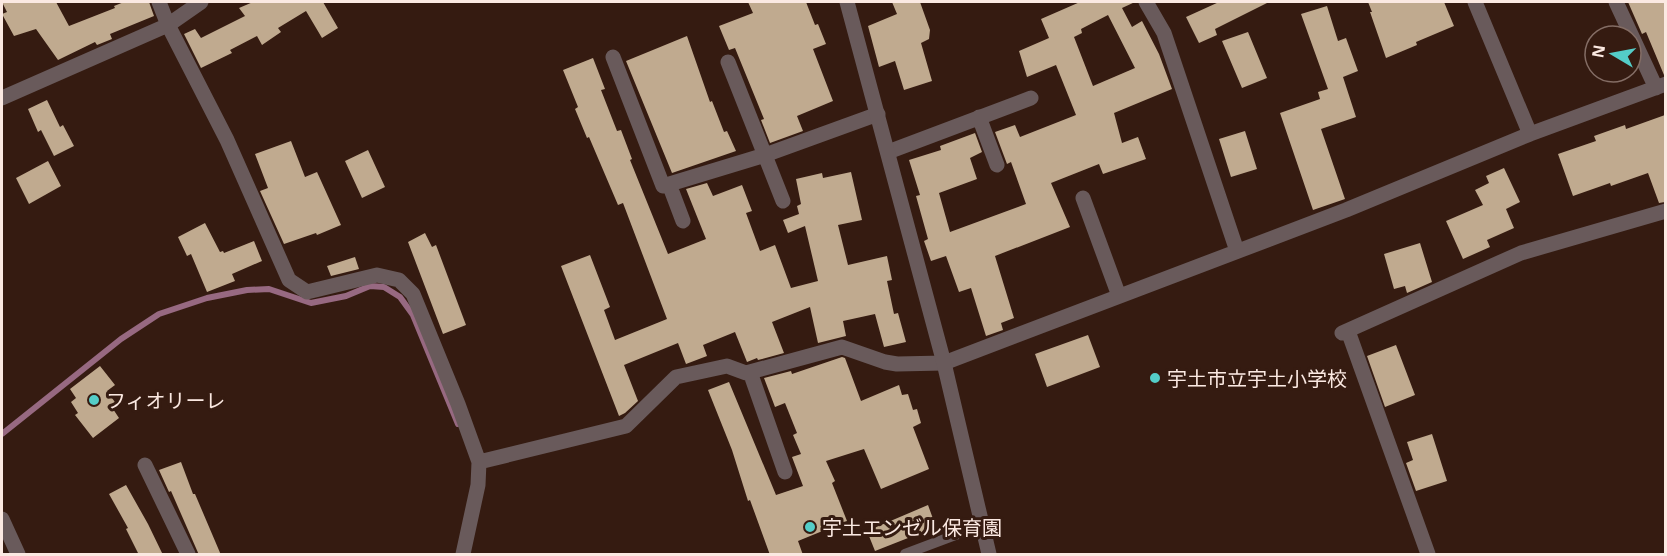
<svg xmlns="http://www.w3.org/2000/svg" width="1667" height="556" font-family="'Open Sans','Noto Sans JP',sans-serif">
  <rect width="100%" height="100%" fill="#351b11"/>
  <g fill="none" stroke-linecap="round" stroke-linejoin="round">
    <!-- stream -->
    <path stroke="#976981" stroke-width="6" d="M 2,434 L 121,339 L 159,314 L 207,298 L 247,290 L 269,289 L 311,303 L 346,296 L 370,286 L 384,287 L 400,297 L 413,315 L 458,424"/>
  </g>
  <!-- building -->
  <path fill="#c0aa8f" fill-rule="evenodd" d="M 2,2 L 56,2 L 69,26 L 115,8 L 114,6 L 124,2 L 149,2 L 154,16 L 110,34 L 112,39 L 97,45 L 95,42 L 58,60 L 36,29 L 14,36 L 2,14 L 7,12 Z
    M 253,2 L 323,2 L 338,28 L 322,38 L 306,11 L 278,28 L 281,32 L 262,45 L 257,36 L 230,50 L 232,53 L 201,68 L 184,34 L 195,29 L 201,38 L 245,16 L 239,8 Z
    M 748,2 L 806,2 L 815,25 L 818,24 L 826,44 L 813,49 L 833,101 L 797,116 L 803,131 L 770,143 L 761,120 L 764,119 L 735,48 L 729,50 L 719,26 L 753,13 Z
    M 892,2 L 920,2 L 930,30 L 929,39 L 921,43 L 932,81 L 904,90 L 895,61 L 879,67 L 868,26 L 897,14 Z
    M 1080,2 L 1135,2 L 1122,8 L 1132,27 L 1142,21 L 1159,54 L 1172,89 L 1114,113 L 1122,143 L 1138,137 L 1146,159 L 1103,174 L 1099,164 L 1051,183 L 1070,227 L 995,256 L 1014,318 L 1001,323 L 1003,330 L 986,336 L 971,288 L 959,292 L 946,256 L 931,261 L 924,241 L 928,239 L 916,196 L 920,195 L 909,160 L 941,150 L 940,146 L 975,133 L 982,152 L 970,158 L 977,179 L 939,193 L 950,232 L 1026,204 L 1011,162 L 1007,164 L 995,132 L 1015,125 L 1020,137 L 1076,115 L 1056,65 L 1027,77 L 1019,51 L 1049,38 L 1041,19 ZM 1108,15 L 1135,68 L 1093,86 L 1074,37 L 1082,33 L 1081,29 Z
    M 1219,2 L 1269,2 L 1215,29 L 1217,35 L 1199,43 L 1186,17 Z
    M 1368,2 L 1444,2 L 1454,26 L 1416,42 L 1417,45 L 1386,58 L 1370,12 L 1372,12 Z
    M 1628,2 L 1665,2 L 1665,75 L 1664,75 L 1646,32 L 1642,34 Z
    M 1327,6 L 1338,41 L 1346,38 L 1358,71 L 1343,77 L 1356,117 L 1321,129 L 1345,199 L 1313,210 L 1280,113 L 1320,99 L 1318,92 L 1328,89 L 1301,14 Z
    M 1248,32 L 1267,78 L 1242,88 L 1222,41 Z
    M 687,36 L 710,102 L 712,101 L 724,132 L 727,131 L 736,151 L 672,173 L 626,61 Z
    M 593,58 L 605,89 L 601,90 L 617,131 L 621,130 L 632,159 L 630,160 L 668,254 L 706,239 L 686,189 L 707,183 L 713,196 L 742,185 L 752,211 L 746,213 L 760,251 L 775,245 L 791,288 L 818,281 L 805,226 L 788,233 L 783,220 L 799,214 L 797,206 L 801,204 L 796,179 L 822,173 L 823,178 L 851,172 L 862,220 L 838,225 L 848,265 L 887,256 L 892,280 L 887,281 L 894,314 L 898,313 L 906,342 L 884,347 L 875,314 L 843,321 L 846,336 L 818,343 L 810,307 L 772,322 L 784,353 L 758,360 L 757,358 L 747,362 L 735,332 L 703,345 L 707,356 L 686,364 L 678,343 L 624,365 L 638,401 L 625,413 L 619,416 L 561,266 L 590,255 L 610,307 L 604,310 L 615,340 L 667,319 L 623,203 L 618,205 L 589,137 L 587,138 L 575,109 L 578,107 L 563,70 Z
    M 47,100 L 60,127 L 63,125 L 74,146 L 54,156 L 41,130 L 38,132 L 28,109 Z
    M 1665,115 L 1665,202 L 1659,203 L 1648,173 L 1611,186 L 1610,183 L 1573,196 L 1558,154 L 1596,141 L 1594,136 L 1625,125 L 1626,129 Z
    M 1245,131 L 1257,169 L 1231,177 L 1219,139 Z
    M 291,141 L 305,177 L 317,172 L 341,225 L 317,235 L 316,233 L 284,244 L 260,191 L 268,188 L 255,154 Z
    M 368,150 L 385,187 L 362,198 L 345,161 Z
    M 48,161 L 61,186 L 29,204 L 16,178 Z
    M 1504,168 L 1520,202 L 1506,209 L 1514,228 L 1487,240 L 1490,247 L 1463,259 L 1446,221 L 1483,205 L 1475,190 L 1489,183 L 1486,176 Z
    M 205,223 L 220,252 L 223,251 L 224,253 L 254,241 L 262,261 L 232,274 L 235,281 L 207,292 L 191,254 L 187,256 L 178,237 Z
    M 425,233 L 432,247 L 436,245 L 466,325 L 443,334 L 408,242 Z
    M 1420,243 L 1432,282 L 1407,293 L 1405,286 L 1394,289 L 1384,254 Z
    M 355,257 L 359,269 L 331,276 L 327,266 Z
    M 1088,335 L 1100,367 L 1047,387 L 1035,354 Z
    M 1396,345 L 1415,395 L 1385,407 L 1367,356 Z
    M 842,357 L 845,358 L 861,401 L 899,385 L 902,395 L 908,394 L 913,410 L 917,409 L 921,423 L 913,427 L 929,469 L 881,489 L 864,449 L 826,461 L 835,481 L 832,483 L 847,521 L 798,541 L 803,555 L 770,555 L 750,500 L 748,501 L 732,450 L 708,390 L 729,382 L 776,495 L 803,486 L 792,457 L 801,454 L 793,435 L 797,433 L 785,403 L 775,407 L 764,378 L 791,371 L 792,374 Z
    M 100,366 L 115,385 L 107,391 L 117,405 L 113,409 L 119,418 L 93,438 L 75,415 L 78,413 L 71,402 L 76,398 L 70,389 Z
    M 1432,434 L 1447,481 L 1416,491 L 1406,463 L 1413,460 L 1407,442 Z
    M 181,462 L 193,494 L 195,494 L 221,555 L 199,555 L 171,491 L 169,492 L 159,470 Z
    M 126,485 L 148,524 L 163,555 L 139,555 L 126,529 L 128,528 L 109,494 Z
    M 928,505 L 936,527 L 875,551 L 867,531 Z"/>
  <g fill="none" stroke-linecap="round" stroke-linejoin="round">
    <!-- service -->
    <path stroke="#695a5b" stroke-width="10" d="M 905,554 L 982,525"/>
    <!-- minor -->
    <path stroke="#695a5b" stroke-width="15" d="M 159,2 L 168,25 L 227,140 L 289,280 L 307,292 L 377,275 L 399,280 L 413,294 L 458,404 L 479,462 L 478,485 L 463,554
      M 1146,2 L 1164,33 L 1237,251
      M 1475,2 L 1530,134
      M 1616,2 L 1656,88
      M 613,57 L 663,186 L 765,155 L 878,114
      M 728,62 L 783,201
      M 2,98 L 168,25 L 201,2
      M 979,117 L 997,165
      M 888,152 L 1031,98
      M 669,184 L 683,221
      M 1083,198 L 1119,296
      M 1348,331 L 1428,554
      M 1342,333 L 1521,253 L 1666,211
      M 750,372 L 785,472
      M 479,462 L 626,426 L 676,377 L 727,366 L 746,373 L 842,347 L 885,362 L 897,364 L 944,363 L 1346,210 L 1530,134 L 1666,84
      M 145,465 L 188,554
      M 2,519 L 18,554"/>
    <!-- tertiary -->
    <path stroke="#695a5b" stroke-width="15" d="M 847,2 L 944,363 L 989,554"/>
  </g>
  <!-- markers -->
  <g fill="#54cdc8" stroke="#351b11" stroke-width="2">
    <circle cx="1155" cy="378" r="6"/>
    <circle cx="94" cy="400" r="6"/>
    <circle cx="810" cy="527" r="6"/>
  </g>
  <g text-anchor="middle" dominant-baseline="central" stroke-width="6" stroke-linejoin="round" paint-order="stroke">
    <!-- poi labels -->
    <g font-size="20" fill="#fbe9e2" stroke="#351b11" text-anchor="start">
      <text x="1167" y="378">宇土市立宇土小学校</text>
      <text x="106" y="400">フィオリーレ</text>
      <text x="822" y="527">宇土エンゼル保育園</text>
    </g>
  </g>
  <!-- border -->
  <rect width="1667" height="556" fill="none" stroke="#fbe9e2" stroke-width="6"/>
  <!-- north arrow -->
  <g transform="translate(1613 54) rotate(280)"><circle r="28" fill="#351b11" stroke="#846d65" stroke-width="1.5"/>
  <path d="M0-4.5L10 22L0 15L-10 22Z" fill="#54cdc8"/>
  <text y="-9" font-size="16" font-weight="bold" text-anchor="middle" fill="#fbe9e2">N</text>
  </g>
</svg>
